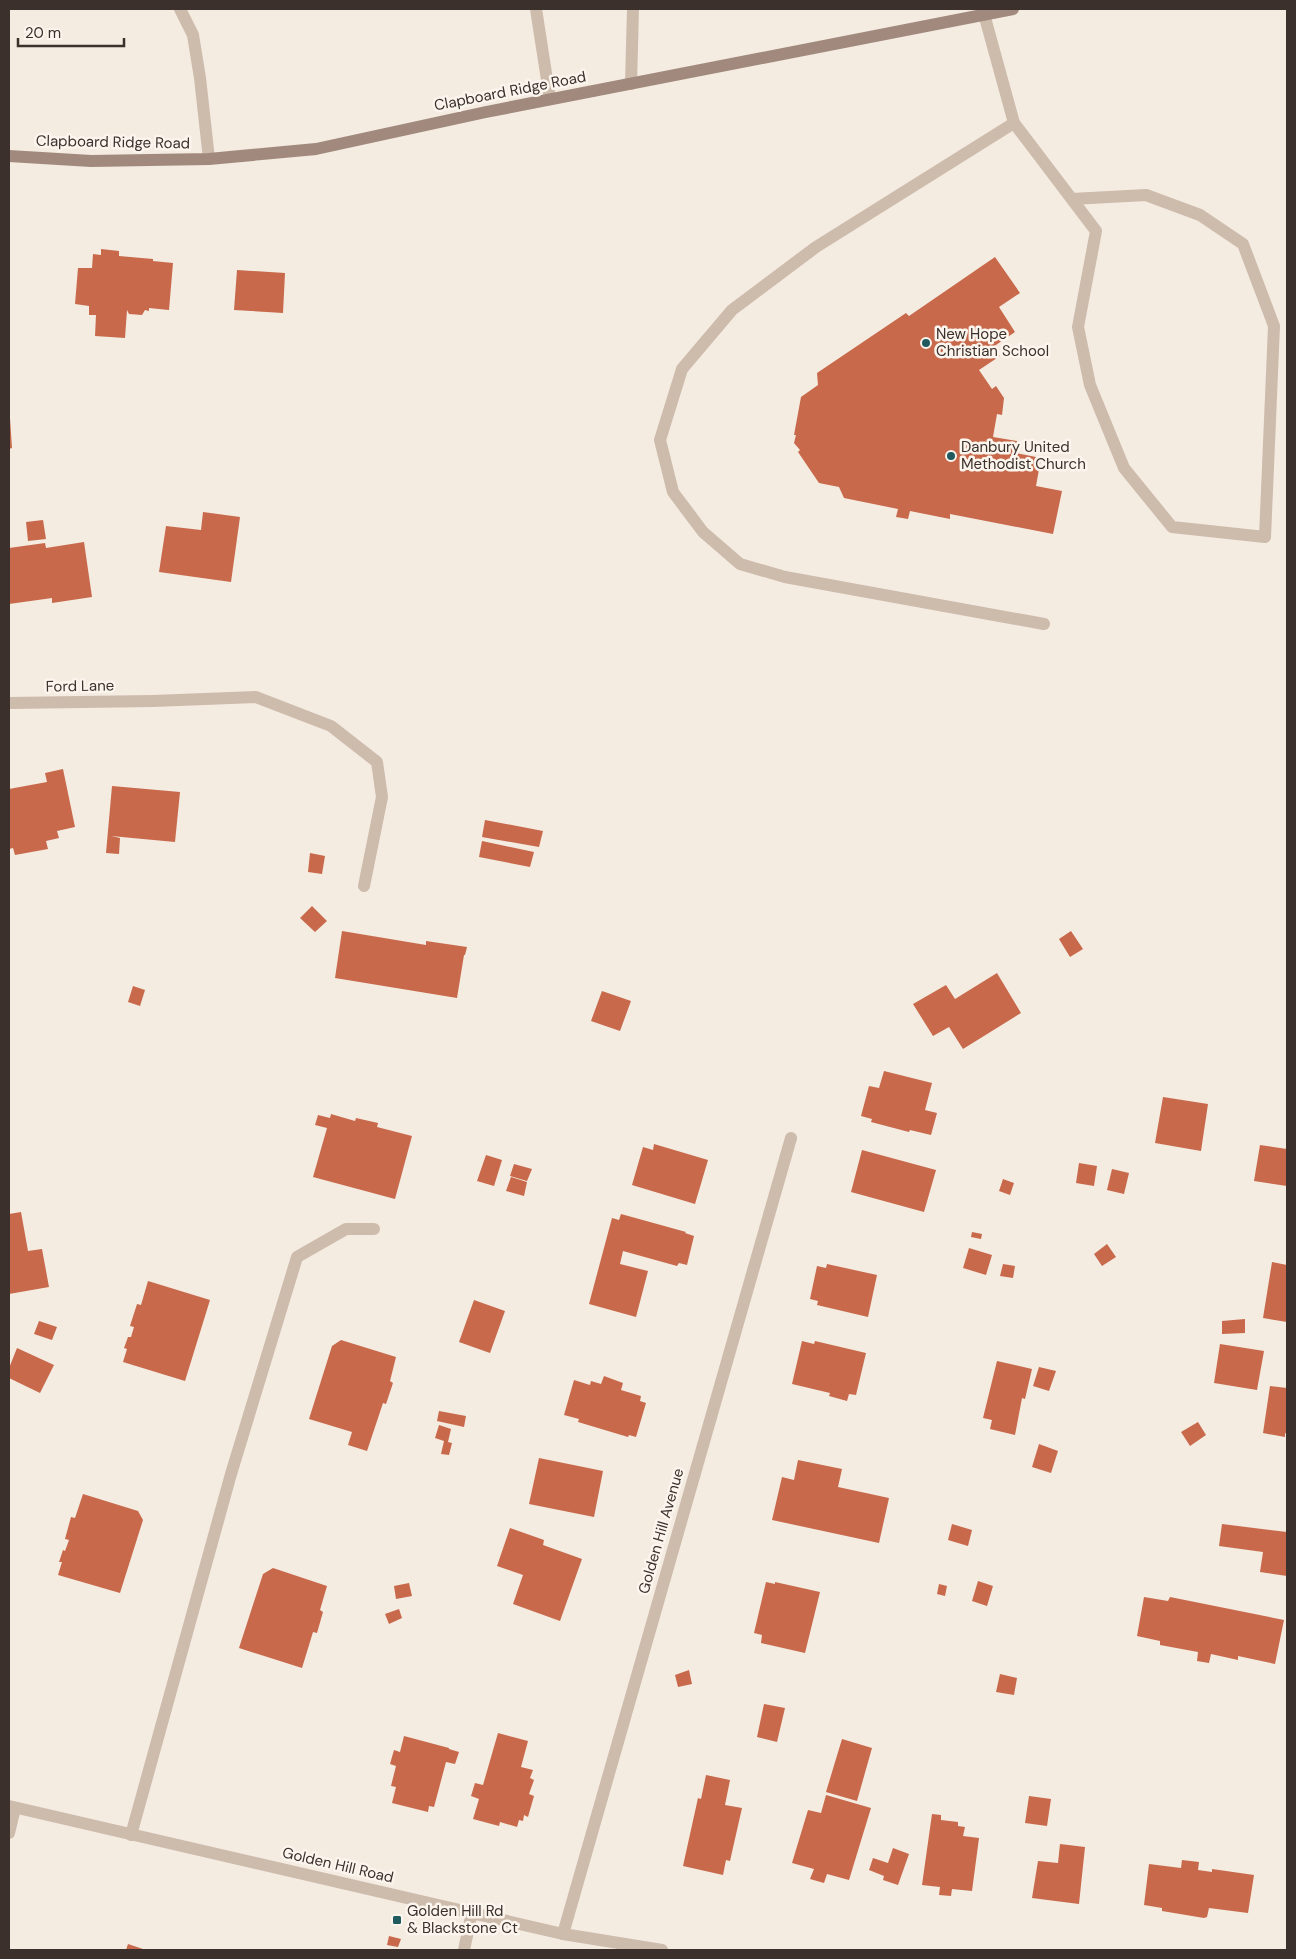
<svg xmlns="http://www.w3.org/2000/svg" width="1296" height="1959" font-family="'DM Sans',sans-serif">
  <rect width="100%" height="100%" fill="#f4ebe1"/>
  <!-- building -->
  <path fill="#c8694b" d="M 101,249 L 119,251 L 119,256 L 153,259 L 153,261 L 173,263 L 169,310 L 149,308 L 149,311 L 145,310 L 142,315 L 129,314 L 127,310 L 125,338 L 95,336 L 96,315 L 89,315 L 89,306 L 75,304 L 78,268 L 92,268 L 93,254 L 101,255 Z
    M 995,257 L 1020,293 L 999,307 L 1015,332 L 993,347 L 1000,356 L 979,370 L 992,389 L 996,386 L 1004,398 L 1002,415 L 997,414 L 993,437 L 1017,441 L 1016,453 L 1041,458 L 1036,486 L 1062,491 L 1053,534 L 950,514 L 950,519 L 910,511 L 908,519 L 896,517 L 898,509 L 844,498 L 839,487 L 819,483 L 798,452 L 800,450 L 794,443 L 796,435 L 794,435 L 801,397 L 818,385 L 817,373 L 906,313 L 909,316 Z
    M 237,270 L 285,273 L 283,313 L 234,310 Z
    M 9,418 L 10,418 L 12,448 L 9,449 Z
    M 203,512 L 240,517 L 231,582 L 159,572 L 166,526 L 201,530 Z
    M 43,520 L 46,539 L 28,541 L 26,522 Z
    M 84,542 L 92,597 L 52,603 L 52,598 L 9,604 L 9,548 L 45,543 L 46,548 Z
    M 63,769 L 75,827 L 57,831 L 59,838 L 46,841 L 48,849 L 15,855 L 13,848 L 9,849 L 9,789 L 47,782 L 45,773 Z
    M 112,786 L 180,792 L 175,842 L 111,836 L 120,838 L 119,854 L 106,853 Z
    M 485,820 L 543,831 L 539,847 L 482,837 Z
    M 482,841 L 534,852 L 530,867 L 479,857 Z
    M 310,853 L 325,856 L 322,874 L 308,872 Z
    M 312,906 L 327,921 L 315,932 L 300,918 Z
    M 342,931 L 426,945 L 426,941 L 467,947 L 465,955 L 464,955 L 457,998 L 335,978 Z
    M 1071,931 L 1083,949 L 1070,957 L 1059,939 Z
    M 997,973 L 1021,1013 L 963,1049 L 949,1027 L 933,1036 L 913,1004 L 946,985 L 955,999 Z
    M 133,986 L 145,990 L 140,1006 L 128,1002 Z
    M 602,991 L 631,1001 L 620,1031 L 591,1021 Z
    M 884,1071 L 932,1083 L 925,1110 L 937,1113 L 931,1135 L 910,1130 L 909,1132 L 871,1122 L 872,1119 L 861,1116 L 869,1086 L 879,1088 Z
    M 1163,1097 L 1208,1104 L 1201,1151 L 1155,1143 Z
    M 331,1114 L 355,1121 L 356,1118 L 378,1123 L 377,1127 L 412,1136 L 395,1199 L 313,1177 L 327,1128 L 315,1125 L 318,1115 L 330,1118 Z
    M 654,1144 L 708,1160 L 695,1204 L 632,1185 L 643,1147 L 653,1150 Z
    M 1260,1145 L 1287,1149 L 1287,1186 L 1254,1181 Z
    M 862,1150 L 936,1170 L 924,1212 L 851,1192 Z
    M 486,1155 L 502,1160 L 494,1186 L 477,1181 Z
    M 1079,1163 L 1097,1166 L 1094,1186 L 1076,1183 Z
    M 514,1164 L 532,1169 L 527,1181 L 510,1176 Z
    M 1112,1169 L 1129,1173 L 1124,1194 L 1107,1190 Z
    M 511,1177 L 527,1182 L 524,1196 L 506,1191 Z
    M 1003,1179 L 1014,1183 L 1010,1195 L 999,1191 Z
    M 21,1212 L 28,1251 L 42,1249 L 49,1287 L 9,1294 L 9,1214 Z
    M 621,1214 L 686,1232 L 685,1233 L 694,1236 L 687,1265 L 679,1263 L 677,1266 L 623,1251 L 620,1264 L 648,1271 L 636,1317 L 589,1304 L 612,1218 L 619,1220 Z
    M 972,1232 L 982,1234 L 981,1239 L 971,1237 Z
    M 1107,1244 L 1116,1257 L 1102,1266 L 1094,1254 Z
    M 969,1248 L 992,1255 L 986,1275 L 963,1268 Z
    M 1272,1262 L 1287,1265 L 1287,1322 L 1263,1318 Z
    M 827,1264 L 877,1275 L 868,1317 L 817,1305 L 818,1301 L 810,1299 L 817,1266 L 826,1268 Z
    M 1003,1264 L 1015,1266 L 1013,1278 L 1000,1276 Z
    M 148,1281 L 210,1300 L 185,1381 L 123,1362 L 127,1349 L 124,1348 L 128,1337 L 131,1337 L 134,1327 L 130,1326 L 137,1304 L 141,1305 Z
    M 474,1300 L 505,1311 L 490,1353 L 459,1342 Z
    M 1245,1319 L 1245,1333 L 1222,1334 L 1222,1321 Z
    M 39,1321 L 57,1327 L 52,1340 L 34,1334 Z
    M 341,1340 L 396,1357 L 390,1381 L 393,1383 L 386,1404 L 383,1403 L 367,1451 L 348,1445 L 352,1432 L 309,1419 L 332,1346 Z
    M 802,1341 L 814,1344 L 815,1341 L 866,1353 L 856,1395 L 849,1394 L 847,1401 L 829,1396 L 830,1393 L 792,1384 Z
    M 1220,1344 L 1264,1351 L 1257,1390 L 1214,1383 Z
    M 17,1348 L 54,1365 L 40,1393 L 9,1378 L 9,1368 Z
    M 997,1361 L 1032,1369 L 1025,1399 L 1022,1398 L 1015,1435 L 990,1429 L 992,1420 L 983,1418 Z
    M 1039,1367 L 1056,1371 L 1049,1391 L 1033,1386 Z
    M 604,1376 L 623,1383 L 621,1390 L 641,1396 L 640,1401 L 646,1403 L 636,1437 L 629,1435 L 628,1437 L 578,1422 L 579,1419 L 564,1415 L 574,1380 L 590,1385 L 591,1381 L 601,1384 Z
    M 1270,1386 L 1287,1388 L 1287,1434 L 1285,1433 L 1285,1437 L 1263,1433 Z
    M 439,1411 L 466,1416 L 464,1427 L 437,1421 Z
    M 1198,1422 L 1206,1435 L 1190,1446 L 1181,1432 Z
    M 439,1425 L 451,1429 L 448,1442 L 452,1443 L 449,1455 L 441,1454 L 444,1441 L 435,1438 Z
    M 1039,1444 L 1058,1451 L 1051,1473 L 1032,1467 Z
    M 539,1458 L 603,1471 L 594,1517 L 529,1504 Z
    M 798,1460 L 842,1469 L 838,1487 L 889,1498 L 879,1543 L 772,1520 L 782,1477 L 794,1480 Z
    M 83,1494 L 138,1511 L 143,1520 L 120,1593 L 58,1575 L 62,1562 L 59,1562 L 63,1550 L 65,1551 L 69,1540 L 65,1539 L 71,1517 L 75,1518 Z
    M 952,1524 L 972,1530 L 968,1546 L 948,1540 Z
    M 1222,1524 L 1287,1532 L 1287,1576 L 1260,1572 L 1263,1552 L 1219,1546 Z
    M 510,1528 L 544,1540 L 543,1545 L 582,1559 L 560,1621 L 513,1604 L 523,1575 L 497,1566 Z
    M 273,1568 L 327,1586 L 320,1610 L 323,1612 L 317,1633 L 313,1632 L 302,1668 L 239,1648 L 263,1574 Z
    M 978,1581 L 993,1586 L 987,1606 L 972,1601 Z
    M 766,1582 L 775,1584 L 775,1582 L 820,1592 L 805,1653 L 761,1643 L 762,1635 L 754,1633 Z
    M 409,1583 L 412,1596 L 396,1599 L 394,1586 Z
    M 939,1584 L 947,1586 L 945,1596 L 937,1594 Z
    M 1144,1597 L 1168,1601 L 1170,1597 L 1284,1620 L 1275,1664 L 1238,1656 L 1238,1660 L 1211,1654 L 1209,1663 L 1197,1661 L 1198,1652 L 1160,1645 L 1160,1641 L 1137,1636 Z
    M 399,1609 L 402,1618 L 389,1624 L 385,1614 Z
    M 689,1670 L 692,1684 L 678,1687 L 675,1675 Z
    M 1000,1674 L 1017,1678 L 1014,1695 L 996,1692 Z
    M 764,1704 L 785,1708 L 777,1742 L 757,1737 Z
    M 498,1733 L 528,1741 L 521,1767 L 533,1770 L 530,1778 L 534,1780 L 529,1794 L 534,1796 L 528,1817 L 524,1815 L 523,1821 L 519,1820 L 517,1827 L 500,1822 L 499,1826 L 473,1819 L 479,1799 L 471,1796 L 475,1783 L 483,1785 Z
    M 404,1736 L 449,1748 L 449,1749 L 459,1752 L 455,1764 L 446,1762 L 434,1807 L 429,1806 L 428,1812 L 392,1803 L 396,1787 L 391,1786 L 396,1766 L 390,1764 L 394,1750 L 400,1752 Z
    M 842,1739 L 872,1748 L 857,1801 L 826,1792 Z
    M 706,1775 L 730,1780 L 725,1805 L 742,1808 L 730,1861 L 726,1860 L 723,1875 L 683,1866 L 698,1798 L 701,1799 Z
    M 826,1795 L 871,1808 L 849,1880 L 827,1874 L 824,1883 L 810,1879 L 814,1869 L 792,1863 L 808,1810 L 821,1813 Z
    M 1029,1796 L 1051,1799 L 1047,1826 L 1025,1823 Z
    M 932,1814 L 941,1815 L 941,1820 L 958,1822 L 958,1826 L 965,1827 L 963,1836 L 979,1838 L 972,1891 L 952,1889 L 951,1896 L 939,1895 L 940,1887 L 922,1885 Z
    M 1060,1844 L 1085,1847 L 1079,1904 L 1032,1898 L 1038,1861 L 1058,1863 Z
    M 893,1848 L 909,1854 L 898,1885 L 883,1880 L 884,1876 L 869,1870 L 873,1858 L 888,1863 Z
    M 1182,1860 L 1199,1862 L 1198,1870 L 1212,1872 L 1212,1869 L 1254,1875 L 1248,1913 L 1209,1908 L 1207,1917 L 1204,1918 L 1162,1911 L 1162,1908 L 1144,1905 L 1149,1864 L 1181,1868 Z
    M 389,1936 L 401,1939 L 398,1947 L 387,1945 Z
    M 128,1944 L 146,1950 L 126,1950 Z"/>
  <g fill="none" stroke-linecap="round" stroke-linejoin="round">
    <!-- service -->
    <path stroke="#cdbbac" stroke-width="12" d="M 180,9 L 193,35 L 200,78 L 209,159
      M 536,9 L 550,99
      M 984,14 L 1014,123 L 1096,231 L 1078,327 L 1090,385 L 1124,468 L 1172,527 L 1265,537 L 1274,326 L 1243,244 L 1200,215 L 1146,195 L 1072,199
      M 631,84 L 633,9
      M 1014,123 L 816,247 L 732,310 L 682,369 L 660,440 L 673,492 L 703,532 L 740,564 L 785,577 L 1044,624
      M 153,701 L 256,697 L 331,726 L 377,762 L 382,797 L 364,886
      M 9,1833 L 15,1808
      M 131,1835 L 231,1474 L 297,1257 L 346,1229 L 374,1229"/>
    <!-- minor -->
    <path stroke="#cdbbac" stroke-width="12" d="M 9,703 L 153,701
      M 563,1934 L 791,1138
      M 464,1950 L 472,1912"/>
    <!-- tertiary -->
    <path stroke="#cdbbac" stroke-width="12" d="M 9,1806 L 563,1934 L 662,1950"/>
    <!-- secondary -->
    <path stroke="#a18a7d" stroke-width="12" d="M 9,156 L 91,161 L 209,159 L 316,149 L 486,112 L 1013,9"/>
  </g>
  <!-- markers -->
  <g fill="#1f5a5e" stroke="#fbf5ee" stroke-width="2">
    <circle cx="926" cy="343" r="5"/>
    <circle cx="951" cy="456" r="5"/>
    <rect x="392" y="1915" width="10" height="10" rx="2.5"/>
  </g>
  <g text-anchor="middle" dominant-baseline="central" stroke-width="5" stroke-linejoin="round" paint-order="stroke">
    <!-- street labels -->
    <g font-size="15" fill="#3b302b" stroke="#fbf5ee">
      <text transform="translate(510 91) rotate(-11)">Clapboard Ridge Road</text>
      <text transform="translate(113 142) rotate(1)">Clapboard Ridge Road</text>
      <text transform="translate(80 686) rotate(-1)">Ford Lane</text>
      <text transform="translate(661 1531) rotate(-74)">Golden Hill Avenue</text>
      <text transform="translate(338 1865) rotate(13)">Golden Hill Road</text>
    </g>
    <!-- poi labels -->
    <g font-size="15" fill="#3b302b" stroke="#fbf5ee" text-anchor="start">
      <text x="936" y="334">New Hope<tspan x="936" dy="17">Christian School</tspan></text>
      <text x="961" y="447">Danbury United<tspan x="961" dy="17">Methodist Church</tspan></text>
      <text x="407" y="1911">Golden Hill Rd<tspan x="407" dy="17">&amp; Blackstone Ct</tspan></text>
    </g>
  </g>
  <!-- border -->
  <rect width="1296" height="1959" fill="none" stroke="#3b302b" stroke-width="20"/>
  <!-- scale -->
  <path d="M18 38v8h106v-8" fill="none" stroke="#3b302b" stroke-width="2.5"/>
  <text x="25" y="38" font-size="15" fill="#3b302b" stroke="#fbf5ee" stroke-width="4" paint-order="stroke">20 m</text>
</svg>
